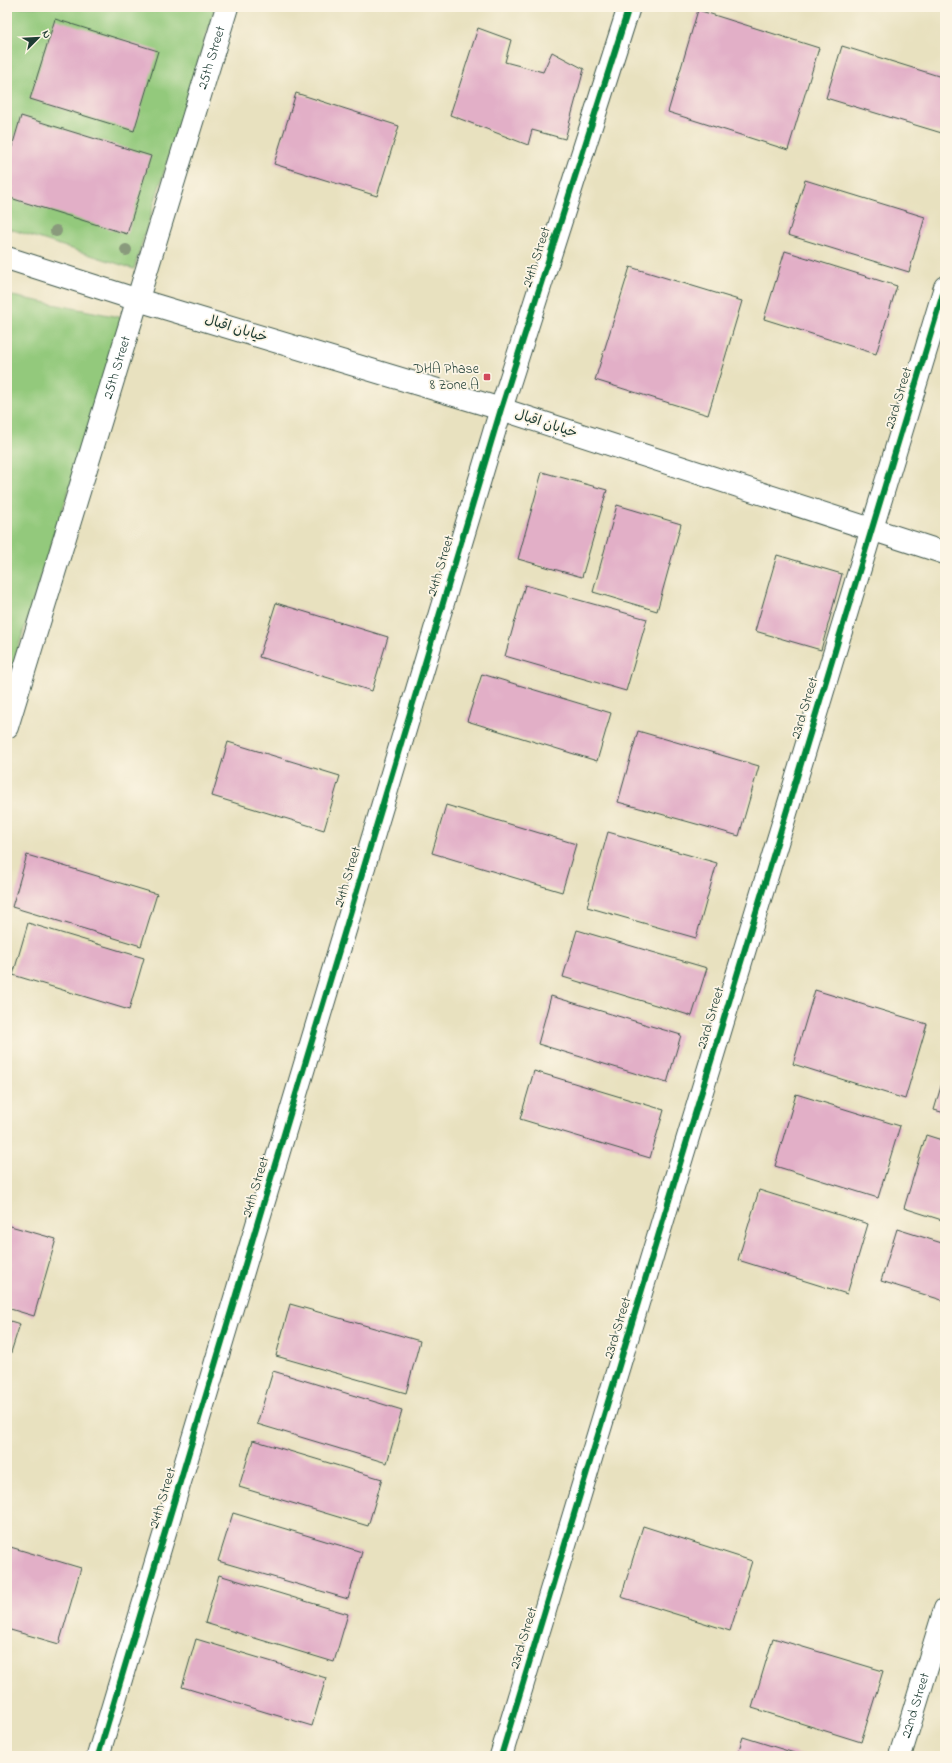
<svg xmlns="http://www.w3.org/2000/svg" width="952" height="1763" font-family="'Indie Flower','Playpen Sans Arabic',sans-serif">
  <rect width="100%" height="100%" fill="#fcf5e5"/>
  <filter id="ink" filterUnits="userSpaceOnUse"><feTurbulence type="fractalNoise" baseFrequency=".025" numOctaves="2"/><feDisplacementMap in="SourceGraphic" scale="8" xChannelSelector="R" yChannelSelector="G"/><feConvolveMatrix kernelMatrix="1 2 1 2 8 2 1 2 1" color-interpolation-filters="sRGB"/></filter>
  <filter id="wash" filterUnits="userSpaceOnUse"><feTurbulence type="fractalNoise" baseFrequency=".012" numOctaves="4" result="noise"/><feDisplacementMap in="SourceGraphic" scale="16" xChannelSelector="R" yChannelSelector="G"/><feGaussianBlur stdDeviation="0.9" result="paint"/><feColorMatrix in="noise" values="0 0 0 0 0 0 0 0 0 0 0 0 0 0 0 0 0 1.4 0 .05"/><feComposite in="paint" operator="in"/></filter>
  <g filter="url(#wash)">
    <rect width="100%" height="100%" fill="#e8e1bf"/>
    <!-- green -->
    <path fill="#93c97b" stroke="#598358" d="M 7,7 L 215,7 L 134,269 L 7,228 Z
      M 7,295 L 124,318 L 7,683 Z"/>
    <g id="blocks">
      <!-- building -->
      <path fill="#e2afc7" d="M 698,10 L 819,48 L 788,150 L 668,112 Z
        M 55,19 L 158,51 L 134,131 L 30,99 Z
        M 478,28 L 511,40 L 505,62 L 543,72 L 552,52 L 584,69 L 565,139 L 532,130 L 528,145 L 450,115 Z
        M 842,46 L 945,78 L 945,134 L 826,98 Z
        M 296,93 L 399,126 L 377,196 L 274,164 Z
        M 21,116 L 151,156 L 127,234 L 7,197 L 7,164 Z
        M 805,180 L 925,217 L 909,272 L 788,235 Z
        M 785,251 L 897,286 L 876,354 L 764,319 Z
        M 630,267 L 742,301 L 708,415 L 595,380 Z
        M 542,472 L 607,490 L 582,577 L 518,559 Z
        M 617,505 L 681,524 L 657,611 L 593,592 Z
        M 777,555 L 842,574 L 821,650 L 755,631 Z
        M 525,585 L 647,619 L 626,691 L 505,656 Z
        M 276,603 L 388,637 L 372,691 L 259,657 Z
        M 482,674 L 611,713 L 597,761 L 467,721 Z
        M 638,731 L 759,766 L 739,836 L 618,802 Z
        M 228,742 L 340,776 L 324,830 L 212,796 Z
        M 446,805 L 576,844 L 562,892 L 432,853 Z
        M 608,832 L 717,863 L 696,938 L 587,907 Z
        M 27,855 L 157,894 L 141,946 L 12,907 Z
        M 28,923 L 144,958 L 129,1010 L 13,975 Z
        M 577,930 L 707,968 L 692,1016 L 563,977 Z
        M 815,990 L 927,1024 L 905,1099 L 793,1064 Z
        M 551,996 L 681,1035 L 667,1083 L 538,1044 Z
        M 534,1071 L 664,1110 L 650,1158 L 520,1119 Z
        M 945,1073 L 945,1113 L 934,1110 Z
        M 796,1094 L 900,1126 L 878,1198 L 775,1166 Z
        M 926,1135 L 945,1141 L 945,1221 L 904,1208 Z
        M 759,1190 L 868,1224 L 847,1294 L 738,1260 Z
        M 7,1225 L 56,1239 L 34,1316 L 7,1308 Z
        M 897,1229 L 945,1244 L 945,1301 L 881,1281 Z
        M 290,1304 L 420,1341 L 406,1393 L 276,1356 Z
        M 7,1320 L 20,1324 L 7,1365 Z
        M 273,1371 L 402,1410 L 387,1463 L 257,1424 Z
        M 253,1440 L 382,1479 L 368,1526 L 239,1487 Z
        M 233,1513 L 362,1552 L 348,1599 L 218,1561 Z
        M 643,1526 L 752,1561 L 730,1631 L 621,1597 Z
        M 7,1546 L 81,1568 L 59,1644 L 7,1629 Z
        M 219,1575 L 348,1614 L 334,1662 L 205,1623 Z
        M 773,1638 L 883,1671 L 861,1742 L 752,1708 Z
        M 196,1639 L 326,1678 L 312,1726 L 182,1687 Z
        M 743,1737 L 804,1756 L 737,1756 Z"/>
    </g>
  </g>
  <g filter="url(#ink)">
    <use href="#blocks" fill-opacity="0" stroke="#3d5649" stroke-width="1"/>
    <g fill="none" stroke-linecap="round" stroke-linejoin="round">
      <!-- street casing -->
      <g stroke="#3d5649" stroke-width="24">
        <g id="street">
          <path id="s1" d="M 7,727 L 227,7"/>
          <path d="M 98,1756 L 501,409 L 629,7"/>
          <path d="M 501,1756 L 945,287"/>
          <path id="s2" d="M 900,1756 L 945,1609"/>
        </g>
      </g>
      <!-- secondary casing -->
      <g stroke="#3d5649" stroke-width="24">
        <path id="secondary" d="M 7,258 L 138,300 L 501,409 L 945,553"/>
      </g>
      <!-- street -->
      <use href="#street" stroke="#fff" stroke-width="22"/>
      <!-- secondary -->
      <use href="#secondary" stroke="#fff" stroke-width="22"/>
      <!-- cycleway casing -->
      <g stroke="#fcf5e5" stroke-width="8">
        <path id="cycleway" d="M 98,1756 L 501,409 L 629,7
          M 501,1756 L 945,287"/>
      </g>
      <!-- cycleway -->
      <use href="#cycleway" stroke="#00873e" stroke-width="6"/>
    </g>
    <!-- trees -->
    <g fill="#899a7c">
      <circle cx="56" cy="231" r="6"/>
      <circle cx="126" cy="250" r="6"/>
    </g>
  </g>
  <!-- markers -->
  <rect fill="#d1495b" stroke="#fcf5e5" stroke-width="1.5" x="483" y="373" width="8" height="8" rx="2"/>
  <g text-anchor="middle" dominant-baseline="central" stroke-width="3.5" stroke-linejoin="round" paint-order="stroke">
    <!-- street labels -->
    <g font-size="14" fill="#1f3d34" stroke="#fcf5e5">
      <text stroke="none"><textPath href="#s1" startOffset="700">25th Street</textPath></text>
      <text transform="translate(537 257) rotate(-72)">24th Street</text>
      <text transform="translate(236 329) rotate(17)">خیابان اقبال</text>
      <text stroke="none"><textPath href="#s1" startOffset="376">25th Street</textPath></text>
      <text transform="translate(899 398) rotate(-73)">23rd Street</text>
      <text transform="translate(546 424) rotate(18)">خیابان اقبال</text>
      <text transform="translate(441 566) rotate(-73)">24th Street</text>
      <text transform="translate(805 708) rotate(-73)">23rd Street</text>
      <text transform="translate(348 877) rotate(-73)">24th Street</text>
      <text transform="translate(711 1018) rotate(-73)">23rd Street</text>
      <text transform="translate(256 1187) rotate(-73)">24th Street</text>
      <text transform="translate(618 1328) rotate(-73)">23rd Street</text>
      <text transform="translate(163 1498) rotate(-73)">24th Street</text>
      <text transform="translate(524 1638) rotate(-73)">23rd Street</text>
      <text stroke="none"><textPath href="#s2" startOffset="53">22nd Street</textPath></text>
    </g>
    <!-- poi labels -->
    <g font-size="14" fill="#1f3d34" stroke="#fcf5e5" text-anchor="end">
      <text x="479" y="369">DHA Phase<tspan x="479" dy="16">8 Zone A</tspan></text>
    </g>
  </g>
  <!-- margin -->
  <rect width="952" height="1763" fill="none" stroke="#fcf5e5" stroke-width="24"/>
  <!-- north arrow -->
  <g transform="translate(38 38) rotate(66)" stroke="#fcf5e5" stroke-width="3" paint-order="stroke">
  <path d="M0-3L7 15L0 10L-7 15Z" fill="#1f3d34"/>
  <text y="-6" font-size="11" font-weight="bold" text-anchor="middle" fill="#1f3d34">N</text>
  </g>
</svg>
